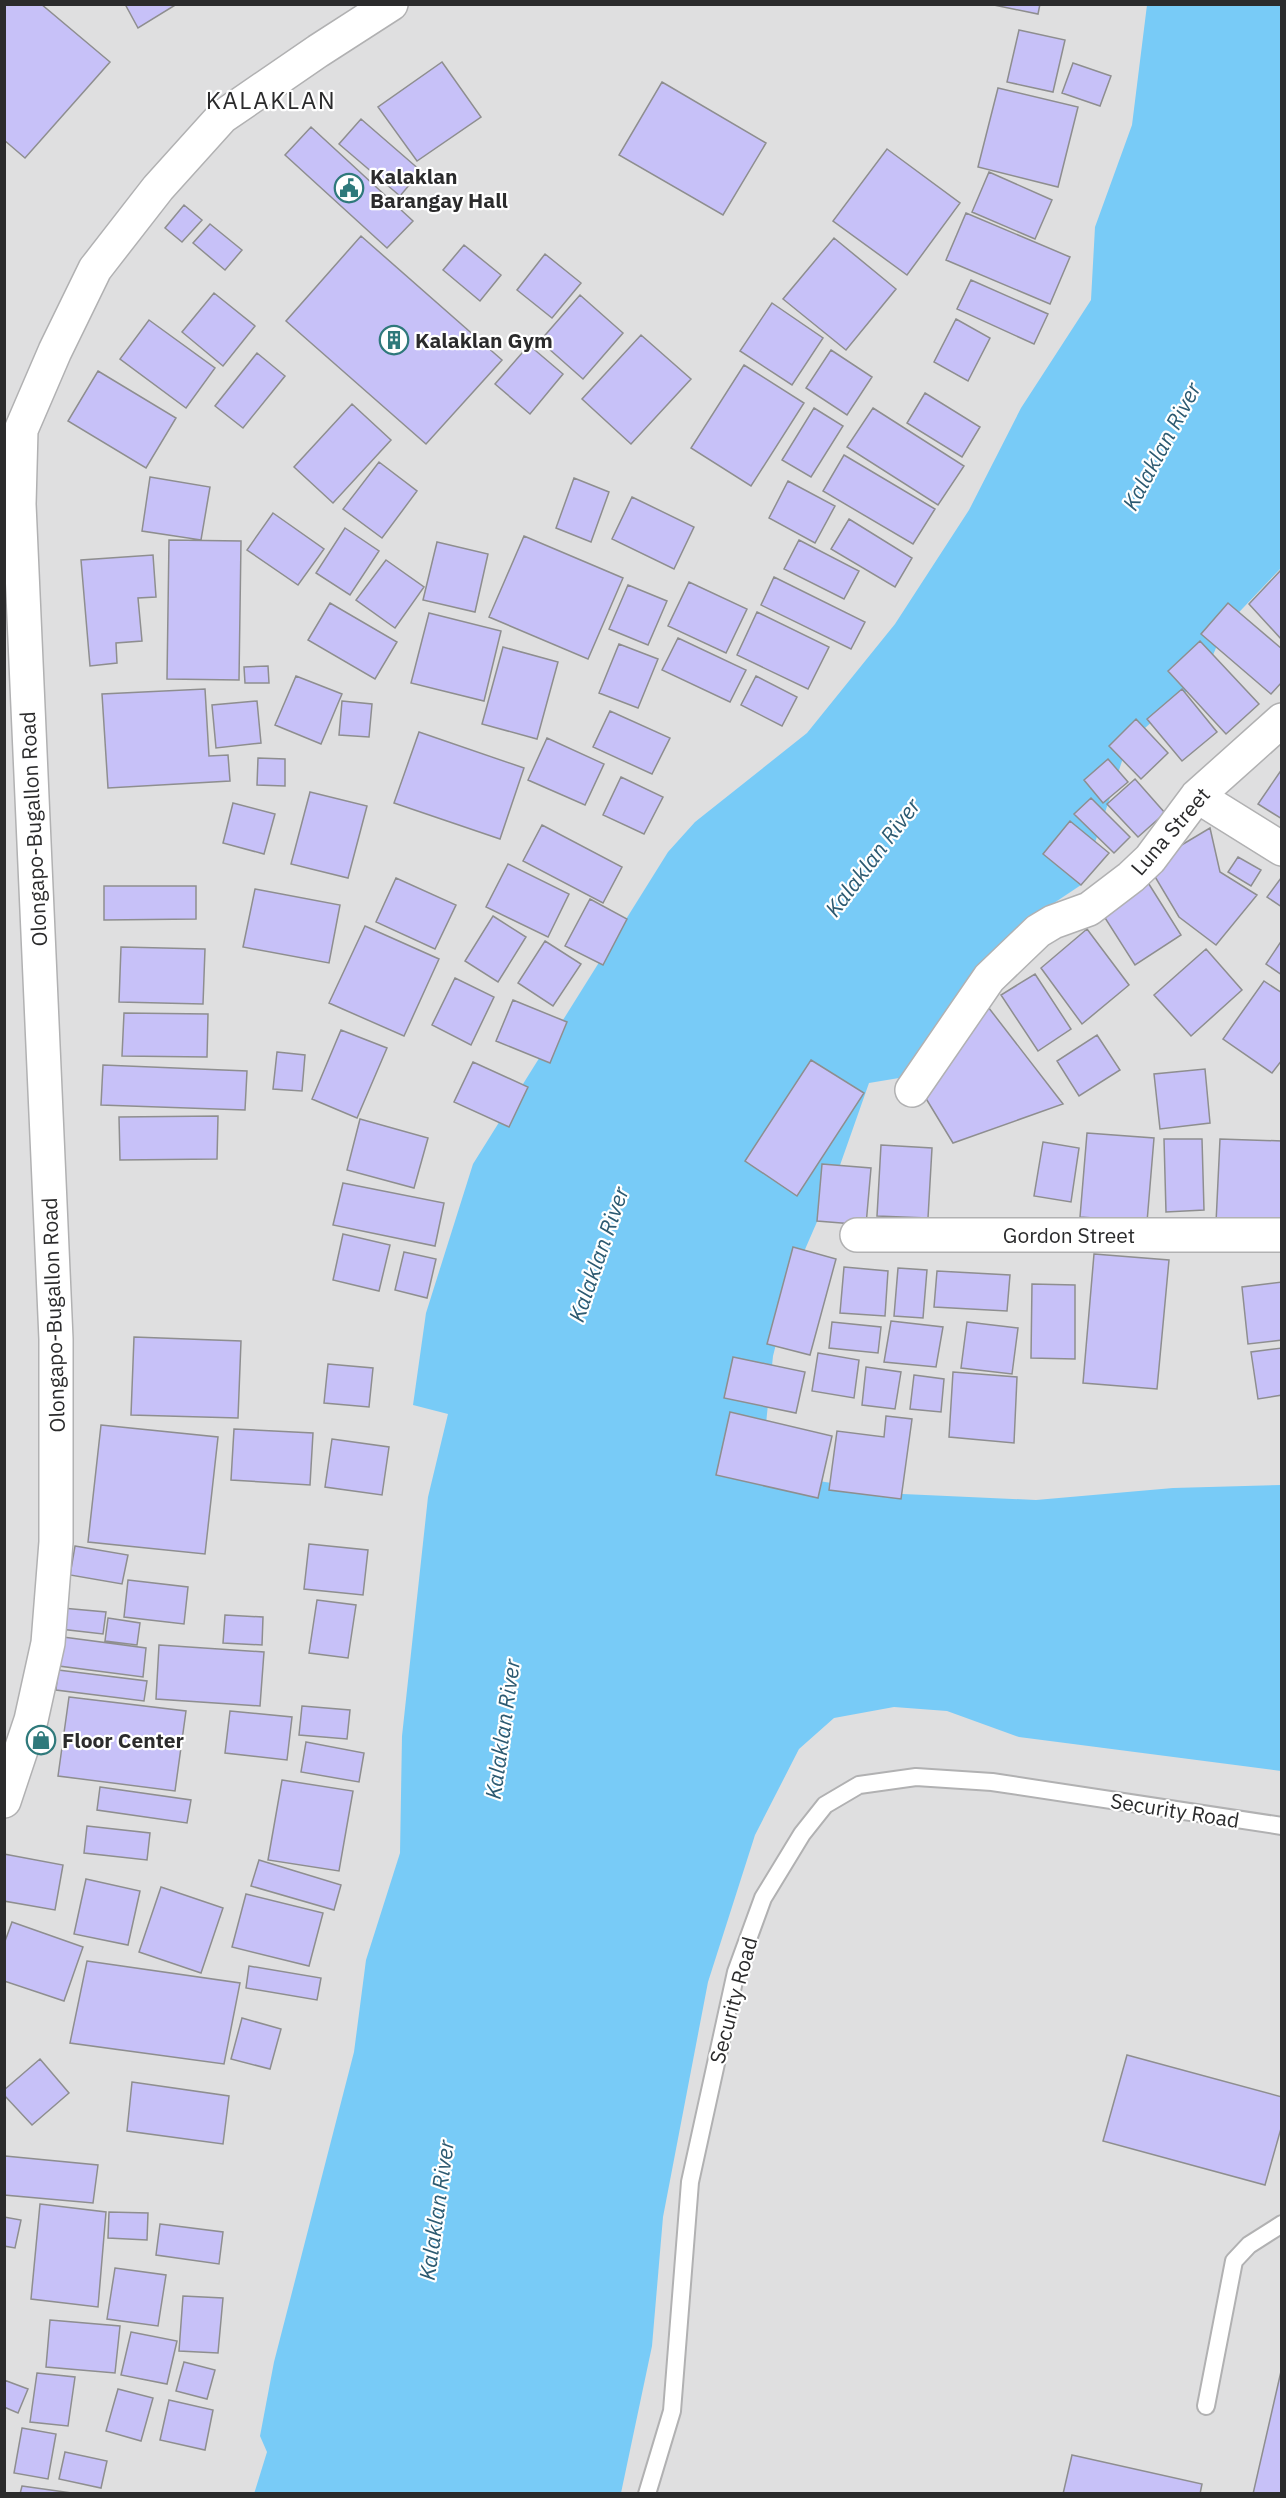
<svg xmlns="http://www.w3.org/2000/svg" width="1286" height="2498" font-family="'IBM Plex Sans',sans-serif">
  <rect width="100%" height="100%" fill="#dfdfe0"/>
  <!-- water -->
  <path fill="#78cbf7" d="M 1147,5 L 1281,5 L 1281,568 L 1224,628 L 1205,675 L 1128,743 L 1081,885 L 1030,919 L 899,1078 L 869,1083 L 833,1185 L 793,1277 L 773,1356 L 761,1472 L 903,1494 L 1036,1500 L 1173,1488 L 1281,1485 L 1281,1771 L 1019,1737 L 947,1711 L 894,1707 L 834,1718 L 799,1749 L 755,1835 L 708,1982 L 663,2217 L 652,2346 L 621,2493 L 254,2494 L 267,2452 L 260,2436 L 274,2362 L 354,2052 L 366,1960 L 400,1853 L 402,1736 L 428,1497 L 448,1414 L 413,1405 L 426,1313 L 473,1164 L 668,852 L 695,822 L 807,733 L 895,624 L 969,510 L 1021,408 L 1091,300 L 1095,227 L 1132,125 Z"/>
  <!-- building -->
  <path fill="#c7c1f8" stroke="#8e8e8f" stroke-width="1.5" d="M 4,4 L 41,4 L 110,62 L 25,158 L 4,140 Z
    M 125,4 L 177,4 L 138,28 Z
    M 989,4 L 1040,4 L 1038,14 Z
    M 1019,30 L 1065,40 L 1053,92 L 1007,82 Z
    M 442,62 L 481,117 L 417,161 L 378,107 Z
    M 1073,63 L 1111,76 L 1100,106 L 1062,93 Z
    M 662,82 L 766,143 L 723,215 L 619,155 Z
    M 998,88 L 1078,107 L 1058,187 L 978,167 Z
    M 361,119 L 421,171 L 400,196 L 339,144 Z
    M 311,127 L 413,221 L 387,248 L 285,155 Z
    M 887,149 L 960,203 L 907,275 L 833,221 Z
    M 989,172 L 1052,200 L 1035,239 L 972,212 Z
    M 184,205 L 202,220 L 182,242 L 165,228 Z
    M 966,213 L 1070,257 L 1050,304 L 946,260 Z
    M 210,224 L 242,250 L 225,270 L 193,243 Z
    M 361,236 L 502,360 L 426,444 L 286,321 Z
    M 834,238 L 896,289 L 846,350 L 783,299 Z
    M 464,245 L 501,275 L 480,301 L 443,270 Z
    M 545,254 L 581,283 L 552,318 L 517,290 Z
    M 971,280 L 1048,314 L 1034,344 L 957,309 Z
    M 214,293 L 255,326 L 223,366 L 182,332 Z
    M 580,295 L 623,333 L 583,379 L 540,341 Z
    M 772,303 L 823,338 L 792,385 L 740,351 Z
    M 956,319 L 990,338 L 968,381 L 934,362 Z
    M 149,320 L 215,368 L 186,408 L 120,359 Z
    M 641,335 L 691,379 L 631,444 L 582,399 Z
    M 529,345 L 563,374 L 530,414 L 495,384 Z
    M 831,350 L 872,377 L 847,415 L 806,388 Z
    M 257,353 L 285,376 L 243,428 L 215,406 Z
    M 744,365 L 804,403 L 751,486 L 691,448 Z
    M 98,371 L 176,418 L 146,468 L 68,421 Z
    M 925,393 L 980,427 L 962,457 L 907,423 Z
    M 352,404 L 391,440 L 333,503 L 294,467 Z
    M 814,408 L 843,426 L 811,477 L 782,460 Z
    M 873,408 L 964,466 L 938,505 L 847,447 Z
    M 844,455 L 935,509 L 913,544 L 823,491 Z
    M 379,462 L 417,491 L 382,538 L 343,509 Z
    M 150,477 L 210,487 L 201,540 L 142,531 Z
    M 574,478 L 609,492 L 591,542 L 556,528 Z
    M 788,481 L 835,506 L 815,543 L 769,518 Z
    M 632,497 L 694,527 L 674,569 L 612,539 Z
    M 273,513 L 324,549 L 298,585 L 247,550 Z
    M 849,519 L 912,558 L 895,587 L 831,549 Z
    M 345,528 L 379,551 L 350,595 L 316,573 Z
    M 524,536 L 623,578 L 588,659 L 489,617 Z
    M 169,540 L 241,541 L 239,680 L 167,679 Z
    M 799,540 L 859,571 L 844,599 L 784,569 Z
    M 437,542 L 488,554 L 475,612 L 423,600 Z
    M 153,555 L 156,597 L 138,598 L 142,641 L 116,643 L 117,663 L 90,666 L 81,560 Z
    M 386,560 L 424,587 L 395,628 L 356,600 Z
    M 1282,569 L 1282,640 L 1249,604 Z
    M 774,577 L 865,622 L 851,649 L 761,605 Z
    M 689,582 L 747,609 L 726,653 L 668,626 Z
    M 628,585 L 667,601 L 648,645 L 609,629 Z
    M 330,603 L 397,642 L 375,679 L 308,640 Z
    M 1228,603 L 1282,649 L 1282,682 L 1271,694 L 1201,634 Z
    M 757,612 L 829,647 L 808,689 L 737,655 Z
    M 429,613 L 501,631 L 484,701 L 411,683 Z
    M 678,638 L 746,670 L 730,702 L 662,670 Z
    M 1200,641 L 1259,704 L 1226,734 L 1168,671 Z
    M 619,644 L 658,659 L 638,708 L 599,693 Z
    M 503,647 L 558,662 L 537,739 L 482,724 Z
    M 268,666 L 269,683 L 245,683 L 244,667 Z
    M 296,676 L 342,694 L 321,744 L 275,725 Z
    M 756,676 L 797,697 L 782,726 L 741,705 Z
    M 205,689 L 209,756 L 228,755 L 230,781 L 108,788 L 102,694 Z
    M 1182,689 L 1217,732 L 1182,761 L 1147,719 Z
    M 257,701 L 261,743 L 216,748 L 212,705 Z
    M 342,701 L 372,704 L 369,737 L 339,735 Z
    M 610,711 L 670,738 L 652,774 L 593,747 Z
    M 1136,719 L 1168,753 L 1141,779 L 1109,746 Z
    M 419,732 L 524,768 L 500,839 L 394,803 Z
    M 547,738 L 604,764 L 585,805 L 528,780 Z
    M 258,758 L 285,759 L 285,786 L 257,785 Z
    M 1108,759 L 1128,782 L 1103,803 L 1084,780 Z
    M 1282,769 L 1282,819 L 1258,804 Z
    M 621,777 L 663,797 L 644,834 L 603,815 Z
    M 1135,779 L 1165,813 L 1138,837 L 1107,804 Z
    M 310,792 L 367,806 L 348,878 L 291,864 Z
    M 1091,798 L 1130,837 L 1114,853 L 1074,814 Z
    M 233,803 L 275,814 L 264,854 L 223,843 Z
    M 1070,821 L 1109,853 L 1081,885 L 1043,854 Z
    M 542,825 L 622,867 L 603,903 L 523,861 Z
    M 1210,828 L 1220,872 L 1257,895 L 1216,945 L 1179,917 L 1148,865 Z
    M 1238,857 L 1261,870 L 1251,886 L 1228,872 Z
    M 508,864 L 569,894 L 548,937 L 486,907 Z
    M 396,878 L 456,905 L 435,949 L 376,922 Z
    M 1281,878 L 1282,878 L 1282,907 L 1267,897 Z
    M 1147,881 L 1181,935 L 1135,965 L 1100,910 Z
    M 104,886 L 196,886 L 196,919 L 104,920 Z
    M 255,889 L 340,905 L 329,963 L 243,947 Z
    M 590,899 L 627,919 L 603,965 L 565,946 Z
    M 493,916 L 526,937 L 498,982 L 465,961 Z
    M 365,926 L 439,959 L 404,1036 L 329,1003 Z
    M 1087,929 L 1129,985 L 1082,1024 L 1041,968 Z
    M 1282,940 L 1282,975 L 1266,964 Z
    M 545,941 L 581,964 L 553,1006 L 518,983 Z
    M 121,947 L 205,949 L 203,1004 L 119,1002 Z
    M 1206,949 L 1242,990 L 1191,1036 L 1154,995 Z
    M 1035,974 L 1071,1029 L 1038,1051 L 1001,995 Z
    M 455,978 L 494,997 L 471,1045 L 432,1025 Z
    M 1264,981 L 1282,993 L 1282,1060 L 1272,1073 L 1223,1039 Z
    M 513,1000 L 567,1022 L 550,1063 L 496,1041 Z
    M 985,1003 L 1063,1104 L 953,1143 L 919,1087 Z
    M 124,1013 L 208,1014 L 207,1057 L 122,1056 Z
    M 341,1030 L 387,1048 L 357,1118 L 312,1099 Z
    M 1097,1035 L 1120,1070 L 1079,1096 L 1057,1061 Z
    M 277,1052 L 305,1055 L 302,1091 L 273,1089 Z
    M 811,1060 L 864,1093 L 797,1196 L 745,1161 Z
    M 473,1062 L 528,1087 L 509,1127 L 454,1102 Z
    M 103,1065 L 247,1071 L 245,1110 L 101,1105 Z
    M 1205,1069 L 1210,1123 L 1160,1129 L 1154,1074 Z
    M 218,1116 L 217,1159 L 120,1160 L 119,1117 Z
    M 360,1119 L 428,1138 L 414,1188 L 347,1170 Z
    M 1087,1133 L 1154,1138 L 1147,1222 L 1080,1217 Z
    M 1164,1139 L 1202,1139 L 1204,1210 L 1166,1212 Z
    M 1220,1139 L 1282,1141 L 1282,1225 L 1216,1223 Z
    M 1043,1142 L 1079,1148 L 1071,1202 L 1034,1196 Z
    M 881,1145 L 932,1148 L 928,1218 L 877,1216 Z
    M 822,1164 L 871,1168 L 866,1225 L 817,1221 Z
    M 343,1183 L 444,1203 L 435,1246 L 333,1225 Z
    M 343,1234 L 390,1245 L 379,1291 L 333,1280 Z
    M 793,1247 L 836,1259 L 810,1355 L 767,1344 Z
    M 404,1252 L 436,1259 L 427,1298 L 395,1290 Z
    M 1094,1254 L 1169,1260 L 1157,1389 L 1083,1383 Z
    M 844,1267 L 888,1271 L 885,1316 L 840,1313 Z
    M 898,1268 L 927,1270 L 923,1318 L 894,1316 Z
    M 937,1271 L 1010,1275 L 1007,1311 L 934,1307 Z
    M 1282,1282 L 1282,1340 L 1248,1344 L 1242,1287 Z
    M 1032,1284 L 1075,1285 L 1075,1359 L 1031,1358 Z
    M 891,1321 L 943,1327 L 936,1367 L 884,1362 Z
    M 832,1322 L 881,1327 L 878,1353 L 829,1348 Z
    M 967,1322 L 1018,1328 L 1012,1374 L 961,1368 Z
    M 134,1337 L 241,1341 L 238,1418 L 131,1415 Z
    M 1282,1348 L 1282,1395 L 1258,1399 L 1251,1352 Z
    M 818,1353 L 859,1360 L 854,1398 L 812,1391 Z
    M 733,1357 L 805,1372 L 796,1413 L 724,1398 Z
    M 328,1364 L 373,1368 L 369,1407 L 324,1403 Z
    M 866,1367 L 901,1372 L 895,1409 L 862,1405 Z
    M 953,1372 L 1017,1377 L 1014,1443 L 949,1437 Z
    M 914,1375 L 944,1379 L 941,1412 L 910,1409 Z
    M 730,1412 L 832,1436 L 818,1498 L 716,1475 Z
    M 886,1416 L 912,1419 L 901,1499 L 829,1490 L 837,1431 L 884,1437 Z
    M 101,1425 L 218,1437 L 205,1554 L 88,1542 Z
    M 234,1429 L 313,1433 L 310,1485 L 231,1480 Z
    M 332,1439 L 389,1447 L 382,1495 L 325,1487 Z
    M 309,1544 L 368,1550 L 363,1595 L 304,1589 Z
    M 75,1546 L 128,1555 L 122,1584 L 70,1575 Z
    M 128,1580 L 188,1587 L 184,1624 L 124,1617 Z
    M 317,1600 L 356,1605 L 348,1658 L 309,1653 Z
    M 62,1608 L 106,1612 L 103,1634 L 60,1629 Z
    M 225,1615 L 263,1617 L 262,1645 L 223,1643 Z
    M 108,1618 L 140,1623 L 137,1645 L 105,1641 Z
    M 63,1637 L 146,1648 L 143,1677 L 59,1666 Z
    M 159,1645 L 264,1652 L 260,1706 L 156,1699 Z
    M 58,1670 L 147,1681 L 144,1701 L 56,1690 Z
    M 69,1697 L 186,1711 L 175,1791 L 58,1776 Z
    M 302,1706 L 350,1710 L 347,1739 L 299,1735 Z
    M 230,1711 L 292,1717 L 287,1760 L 225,1753 Z
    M 306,1742 L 364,1753 L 359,1782 L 301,1772 Z
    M 282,1780 L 353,1791 L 339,1871 L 268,1860 Z
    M 100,1787 L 191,1800 L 187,1823 L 97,1810 Z
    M 87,1826 L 150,1833 L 147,1860 L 84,1853 Z
    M 4,1854 L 63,1865 L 55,1910 L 4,1901 Z
    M 259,1860 L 341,1885 L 334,1910 L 251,1886 Z
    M 86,1879 L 140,1891 L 128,1945 L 74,1934 Z
    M 161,1887 L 223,1908 L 201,1973 L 139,1952 Z
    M 246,1894 L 323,1913 L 309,1966 L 232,1947 Z
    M 12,1922 L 83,1947 L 64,2001 L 4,1981 L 4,1944 Z
    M 87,1961 L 240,1983 L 224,2064 L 70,2043 Z
    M 249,1966 L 321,1978 L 317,2000 L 246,1988 Z
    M 242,2018 L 281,2029 L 270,2069 L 231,2059 Z
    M 1127,2055 L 1282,2097 L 1282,2125 L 1265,2185 L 1103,2141 Z
    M 40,2059 L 69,2093 L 32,2125 L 4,2095 L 4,2090 Z
    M 132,2082 L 229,2096 L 223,2144 L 127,2131 Z
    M 5,2156 L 98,2165 L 93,2203 L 4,2195 Z
    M 40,2204 L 106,2212 L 98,2307 L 31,2299 Z
    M 109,2212 L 148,2213 L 147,2240 L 108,2238 Z
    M 4,2217 L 21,2220 L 15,2248 L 4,2246 Z
    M 160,2224 L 223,2232 L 219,2264 L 156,2255 Z
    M 115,2268 L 166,2275 L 158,2326 L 107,2319 Z
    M 183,2296 L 223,2298 L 218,2353 L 179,2351 Z
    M 50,2320 L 120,2326 L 115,2373 L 46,2367 Z
    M 131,2332 L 177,2341 L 167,2384 L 121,2375 Z
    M 184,2362 L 215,2370 L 207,2399 L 176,2391 Z
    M 1282,2367 L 1282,2494 L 1253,2494 Z
    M 37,2373 L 75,2377 L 68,2426 L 30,2422 Z
    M 4,2380 L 28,2389 L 18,2413 L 4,2407 Z
    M 118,2389 L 153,2398 L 141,2441 L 106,2431 Z
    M 169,2400 L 213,2410 L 205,2450 L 160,2440 Z
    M 22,2428 L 56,2434 L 48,2479 L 14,2473 Z
    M 65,2452 L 107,2461 L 101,2488 L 59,2479 Z
    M 1072,2455 L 1202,2484 L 1200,2494 L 1063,2494 Z
    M 22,2486 L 79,2494 L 20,2494 Z"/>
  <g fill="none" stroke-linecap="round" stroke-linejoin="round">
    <!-- lane casing -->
    <g stroke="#b1b1b2" stroke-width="20">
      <path id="lane" d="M 1206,2406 L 1234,2261 L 1249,2245 L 1282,2224
        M 647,2494 L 672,2411 L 690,2182 L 736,1972 L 763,1898 L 802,1834 L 825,1805 L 859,1785 L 916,1777 L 992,1782 L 1282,1826"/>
    </g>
    <!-- street casing -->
    <g stroke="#b1b1b2" stroke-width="36">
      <path id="street" d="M 1197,796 L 1282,849
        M 912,1090 L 989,978 L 1038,931 L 1053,922 L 1089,909 L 1131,877 L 1150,859 L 1197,796 L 1282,720
        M 857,1235 L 1282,1235"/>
    </g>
    <!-- primary casing -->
    <g stroke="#b1b1b2" stroke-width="36">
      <path id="primary" d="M 4,1801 L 31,1720 L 48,1643 L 56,1542 L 56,1339 L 19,504 L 21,430 L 55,351 L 95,269 L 158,188 L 222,117 L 318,51 L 391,4"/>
    </g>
    <!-- lane -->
    <use href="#lane" stroke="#fff" stroke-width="16"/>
    <!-- street -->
    <use href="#street" stroke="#fff" stroke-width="33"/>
    <!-- primary -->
    <use href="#primary" stroke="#fff" stroke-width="33"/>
  </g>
  <!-- icons -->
  <defs>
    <g id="civic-ring" transform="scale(1.5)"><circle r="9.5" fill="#fff" stroke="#2f797b" stroke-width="1.5"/><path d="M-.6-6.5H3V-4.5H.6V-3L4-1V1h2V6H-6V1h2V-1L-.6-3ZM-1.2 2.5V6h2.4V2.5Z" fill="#2f797b"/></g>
    <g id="building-ring" transform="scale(1.5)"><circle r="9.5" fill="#fff" stroke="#2f797b" stroke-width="1.5"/><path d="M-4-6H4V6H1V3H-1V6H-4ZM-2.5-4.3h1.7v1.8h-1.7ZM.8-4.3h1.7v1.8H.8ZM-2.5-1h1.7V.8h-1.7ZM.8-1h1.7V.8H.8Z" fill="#2f797b"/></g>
    <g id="shop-ring" transform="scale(1.5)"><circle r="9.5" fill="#fff" stroke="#2f797b" stroke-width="1.5"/><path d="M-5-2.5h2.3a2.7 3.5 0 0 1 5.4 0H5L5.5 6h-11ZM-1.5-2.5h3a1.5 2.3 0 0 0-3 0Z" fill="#2f797b"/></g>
  </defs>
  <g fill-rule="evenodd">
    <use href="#civic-ring" x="349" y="188"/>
    <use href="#building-ring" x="394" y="340"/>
    <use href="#shop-ring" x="41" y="1740"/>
  </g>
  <g text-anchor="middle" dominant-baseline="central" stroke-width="4.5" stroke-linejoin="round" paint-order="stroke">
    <!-- poi labels -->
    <g font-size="21" font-weight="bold" fill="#2b2b2c" stroke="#fff" text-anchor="start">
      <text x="370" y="176">Kalaklan<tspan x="370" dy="24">Barangay Hall</tspan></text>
      <text x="415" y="340">Kalaklan Gym</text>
      <text x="62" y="1740">Floor Center</text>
    </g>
    <!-- street labels -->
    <g font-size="21" fill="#2b2b2c" stroke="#fff">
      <text transform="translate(33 829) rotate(-93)">Olongapo-Bugallon Road</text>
      <text transform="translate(1170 831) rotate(-49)">Luna Street</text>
      <text x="1069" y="1235">Gordon Street</text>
      <text transform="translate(53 1315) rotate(-92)">Olongapo-Bugallon Road</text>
      <text transform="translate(1175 1810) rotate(9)">Security Road</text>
      <text transform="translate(733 2000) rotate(-75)">Security Road</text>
    </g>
    <!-- water labels -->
    <g font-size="22" font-style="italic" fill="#2c5a71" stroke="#fff">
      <text transform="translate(1161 446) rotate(-62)">Kalaklan River</text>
      <text transform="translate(872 857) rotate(-53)">Kalaklan River</text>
      <text transform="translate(598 1254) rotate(-71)">Kalaklan River</text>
      <text transform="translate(502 1729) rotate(-82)">Kalaklan River</text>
      <text transform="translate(436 2210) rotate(-82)">Kalaklan River</text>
    </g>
    <!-- quarter labels -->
    <g font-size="24" letter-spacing="1.5" fill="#2b2b2c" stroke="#fff">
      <text x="271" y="100">KALAKLAN</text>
    </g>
  </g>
  <!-- border -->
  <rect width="1286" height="2498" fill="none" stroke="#2b2b2c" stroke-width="12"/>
</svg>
